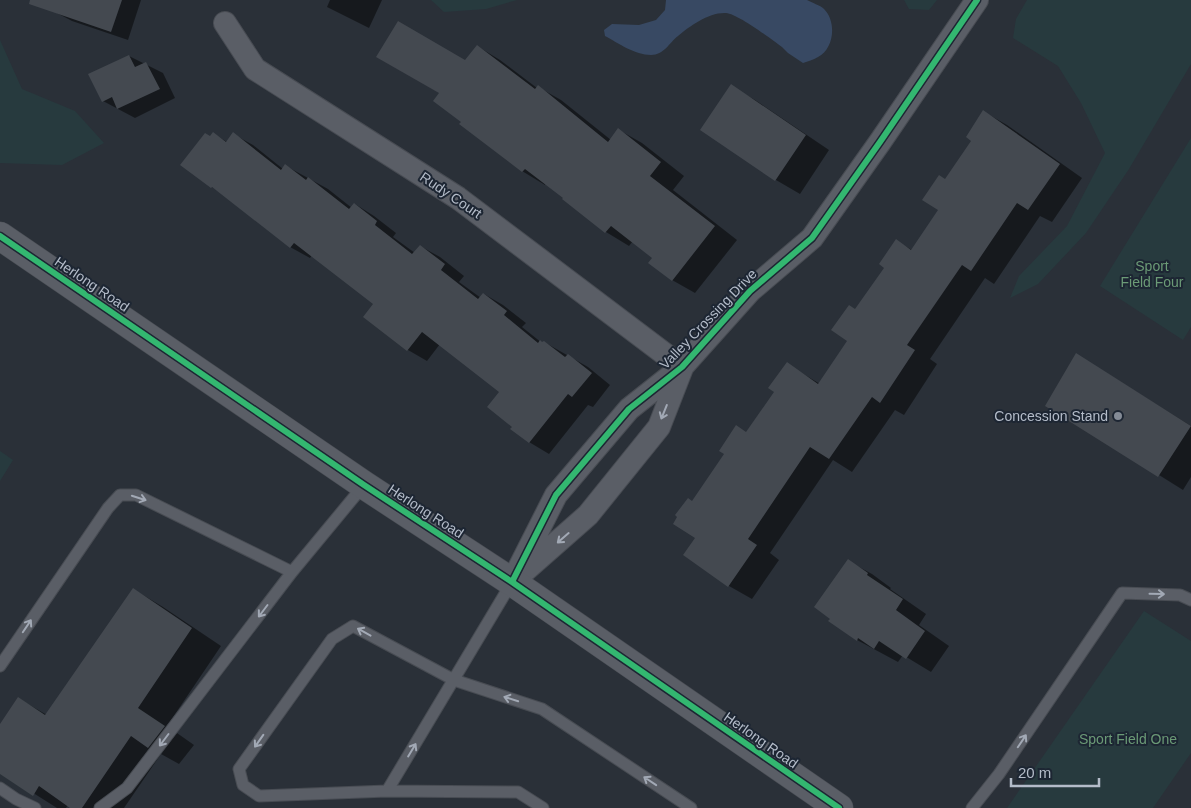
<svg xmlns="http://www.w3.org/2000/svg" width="1191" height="808" font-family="Helvetica,sans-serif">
  <rect width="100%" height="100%" fill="#2a3038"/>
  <!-- green -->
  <path fill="#273a3e" d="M 431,0 L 517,0 L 486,9 L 444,12 Z
    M 904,0 L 937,0 L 929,10 L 909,9 Z
    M 1027,0 L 1191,0 L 1191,64 L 1129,169 L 1086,233 L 1038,284 L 1010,298 L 1019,276 L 1067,226 L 1105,153 L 1081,103 L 1058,66 L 1013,38 L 1016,19 Z
    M 0,40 L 22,89 L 75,111 L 104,143 L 62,165 L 0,163 Z
    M 1191,138 L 1191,327 L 1183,340 L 1100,286 Z
    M 0,451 L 13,460 L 0,481 Z
    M 1144,611 L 1191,641 L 1191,753 L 1153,808 L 1007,808 Z"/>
  <!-- water -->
  <path fill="#384963" d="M 666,0 L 807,0 C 812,3 820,5 824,9 C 837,22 834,49 818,57 C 813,60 808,61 803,63 L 788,53 L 782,47 C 771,39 738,14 726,13 C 709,12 690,26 678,36 C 669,43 664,55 651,55 C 635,55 618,43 605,36 L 604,30 L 612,24 L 639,25 L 656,20 L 665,10 Z"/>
  <!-- shadow -->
  <path fill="#0007" d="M 59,0 L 141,0 L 128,40 L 72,21 L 55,12 Z
    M 330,0 L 382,0 L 369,28 L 327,7 Z
    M 477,46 L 500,60 L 537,88 L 538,87 L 561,100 L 611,140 L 619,130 L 642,143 L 684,176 L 673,190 L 737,240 L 695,293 L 672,280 L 654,258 L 633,241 L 629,246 L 606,232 L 546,183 L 545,185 L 522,171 L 466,62 Z
    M 129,56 L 163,73 L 175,98 L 135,118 L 103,101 Z
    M 731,86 L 755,100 L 829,150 L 800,194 L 776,180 L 702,130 Z
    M 984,112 L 1007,125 L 1082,178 L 1052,222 L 1040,216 L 994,284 L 985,278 L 930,359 L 937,364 L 904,415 L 895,410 L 852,472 L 833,460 L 770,553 L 779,560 L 752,599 L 729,586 L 684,555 L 696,538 L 693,502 L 746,433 L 775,392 L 787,364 L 820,384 L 849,341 L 856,310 L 886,267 L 896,241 L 912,250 L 940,210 L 945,180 L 973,141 Z
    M 214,134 L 227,142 L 233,134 L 253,145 L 283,169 L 286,166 L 328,189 L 352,208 L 355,204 L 374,216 L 396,233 L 393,237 L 415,253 L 420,246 L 440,257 L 464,276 L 459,282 L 481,298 L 484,294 L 503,305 L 526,323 L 522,327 L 542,343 L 544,342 L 588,367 L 610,385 L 593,407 L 588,405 L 549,454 L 529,442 L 514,426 L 501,392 L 440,344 L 427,361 L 408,350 L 375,304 L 312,255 L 310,258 L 290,247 L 224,195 L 212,187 L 182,165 Z
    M 1100,369 L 1191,426 L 1191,477 L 1183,490 L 1047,405 Z
    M 848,561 L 872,574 L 891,588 L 890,589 L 926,614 L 919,625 L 949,646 L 931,672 L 903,655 L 898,662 L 857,640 Z
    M 133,589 L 163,607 L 221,646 L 167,726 L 194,745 L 179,764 L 161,754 L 124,808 L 73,808 L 68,805 L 66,808 L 57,808 L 0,772 L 0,727 L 19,699 L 47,715 Z"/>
  <!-- building -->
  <path fill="#444950" d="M 30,0 L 122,0 L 111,32 L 29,4 Z
    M 398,21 L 465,60 L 477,45 L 535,89 L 538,85 L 608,142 L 618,128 L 661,162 L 650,176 L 715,226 L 672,281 L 648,263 L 652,258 L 611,226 L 605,233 L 562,199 L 563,198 L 525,169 L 522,172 L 459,124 L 461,122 L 433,101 L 439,93 L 376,57 Z
    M 129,55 L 135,67 L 146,62 L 160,89 L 117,109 L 112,97 L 102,102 L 88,74 Z
    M 731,84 L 806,135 L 775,181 L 700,130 Z
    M 983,110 L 1060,164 L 1028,210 L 1017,203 L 971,271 L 962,265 L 907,345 L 915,350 L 880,403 L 872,397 L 829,459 L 810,447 L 748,539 L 757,545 L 728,587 L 683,555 L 695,538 L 673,524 L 677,517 L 675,515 L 688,498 L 692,501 L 724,454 L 719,451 L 736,425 L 746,432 L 774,392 L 768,388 L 787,362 L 818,384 L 847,341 L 831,330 L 849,305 L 855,309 L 884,268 L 879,264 L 896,239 L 911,250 L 938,210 L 922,200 L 939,175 L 945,179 L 971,141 L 966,137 Z
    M 213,132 L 226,142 L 233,132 L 281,170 L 285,164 L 306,180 L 308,177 L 349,209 L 354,203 L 377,221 L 375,225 L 412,254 L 420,245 L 445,264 L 441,270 L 478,299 L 483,293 L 507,311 L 504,315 L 538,343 L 540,340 L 542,342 L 544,341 L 565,357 L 568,354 L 592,373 L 572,397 L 568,394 L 529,443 L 510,429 L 512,427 L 487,407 L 499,392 L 422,332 L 407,351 L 363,317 L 373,304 L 294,243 L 290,248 L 212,187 L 211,188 L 180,165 L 205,133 L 210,136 Z
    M 1076,353 L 1191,426 L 1158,477 L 1045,406 Z
    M 848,559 L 868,573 L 867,575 L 903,599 L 896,610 L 925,631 L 906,659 L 879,641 L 874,649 L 858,638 L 857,641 L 828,621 L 830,619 L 814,607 Z
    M 133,588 L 192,628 L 138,708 L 165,726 L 148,748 L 131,736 L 82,808 L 70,808 L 39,786 L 33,796 L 0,774 L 0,724 L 18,697 L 45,715 Z"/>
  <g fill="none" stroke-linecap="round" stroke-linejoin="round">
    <!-- service casing -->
    <g stroke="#484c53" stroke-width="13">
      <path id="service" d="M 0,666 L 108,508 L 120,495 L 136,495 L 292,572
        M 0,788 L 16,799 L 35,808
        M 387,791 L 512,582
        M 100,808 L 127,788 L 292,572 L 364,485
        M 543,808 L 518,792 L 387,791 L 259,796 L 243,785 L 239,769 L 332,639 L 353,626 L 454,680 L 542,709 L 691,808
        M 972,808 L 999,774 L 1122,593 L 1180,595 L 1191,600"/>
    </g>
    <!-- minor casing -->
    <g stroke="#484c53" stroke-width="24">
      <path id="minor" d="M 225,23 L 255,69 L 458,198 L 682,367
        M 521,574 L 588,515 L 659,427 L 682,368
        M 512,582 L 556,495 L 629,409 L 682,367 L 750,291 L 812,238 L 880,142 L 977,0"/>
    </g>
    <!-- tertiary casing -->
    <g stroke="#484c53" stroke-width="29">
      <path id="tertiary" d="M 0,236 L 364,485 L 512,582 L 839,808"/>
    </g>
    <!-- service -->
    <use href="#service" stroke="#5a5e66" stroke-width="11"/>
    <!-- minor -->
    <use href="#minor" stroke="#5a5e66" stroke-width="22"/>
    <!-- tertiary -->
    <use href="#tertiary" stroke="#5a5e66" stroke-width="28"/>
    <!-- cycleway casing -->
    <g stroke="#1d2633" stroke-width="9">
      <path id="cycleway" d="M 0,236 L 364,485 L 512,582 L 839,808
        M 512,582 L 556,495 L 629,409 L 682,367 L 750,291 L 812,238 L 880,142 L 977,0"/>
    </g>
    <!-- cycleway -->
    <use href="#cycleway" stroke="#33b770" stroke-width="6"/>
  </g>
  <!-- one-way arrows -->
  <defs><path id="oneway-shaft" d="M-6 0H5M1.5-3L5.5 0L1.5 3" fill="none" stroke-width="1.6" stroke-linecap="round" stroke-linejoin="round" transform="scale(1.25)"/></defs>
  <g stroke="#a2a9b5">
    <use href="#oneway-shaft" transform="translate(664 412) rotate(112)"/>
    <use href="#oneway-shaft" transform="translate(139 498) rotate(18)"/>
    <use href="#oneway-shaft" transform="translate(563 538) rotate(139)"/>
    <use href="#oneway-shaft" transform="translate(1157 594) rotate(1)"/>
    <use href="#oneway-shaft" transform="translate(263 611) rotate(127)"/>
    <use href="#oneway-shaft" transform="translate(27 626) rotate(-56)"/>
    <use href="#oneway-shaft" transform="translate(364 632) rotate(-151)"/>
    <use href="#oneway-shaft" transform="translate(511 699) rotate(-162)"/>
    <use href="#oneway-shaft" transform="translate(164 740) rotate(127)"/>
    <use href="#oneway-shaft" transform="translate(259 741) rotate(125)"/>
    <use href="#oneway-shaft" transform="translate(1022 741) rotate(-56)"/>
    <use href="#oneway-shaft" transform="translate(412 750) rotate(-59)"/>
    <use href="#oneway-shaft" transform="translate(650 781) rotate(-146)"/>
  </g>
  <!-- markers -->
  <circle fill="#848b96" stroke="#1d2633" stroke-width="2" cx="1118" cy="416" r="5"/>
  <g text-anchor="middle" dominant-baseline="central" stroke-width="4" stroke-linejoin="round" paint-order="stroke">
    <!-- street labels -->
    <g font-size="14" fill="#b4bcc9" stroke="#1d2633">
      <text transform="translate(451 195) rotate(34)">Rudy Court</text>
      <text transform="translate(92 284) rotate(34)">Herlong Road</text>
      <text transform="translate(708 319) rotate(-46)">Valley Crossing Drive</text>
      <text transform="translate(426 511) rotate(33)">Herlong Road</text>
      <text transform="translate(761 740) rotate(35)">Herlong Road</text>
    </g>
    <!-- park labels -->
    <g font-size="14" fill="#6b9a76" stroke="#1d2633">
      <text x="1152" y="266">Sport<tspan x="1152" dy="16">Field Four</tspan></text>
      <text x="1128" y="739">Sport Field One</text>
    </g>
    <!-- poi labels -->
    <g font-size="14" fill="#b4bcc9" stroke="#1d2633" text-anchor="end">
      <text x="1108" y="416">Concession Stand</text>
    </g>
  </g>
  <!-- scale -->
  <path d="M1011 778v8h88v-8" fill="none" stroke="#b4bcc9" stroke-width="2.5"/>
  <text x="1018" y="778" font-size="15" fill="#b4bcc9" stroke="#1d2633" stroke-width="4" paint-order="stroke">20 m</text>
</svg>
